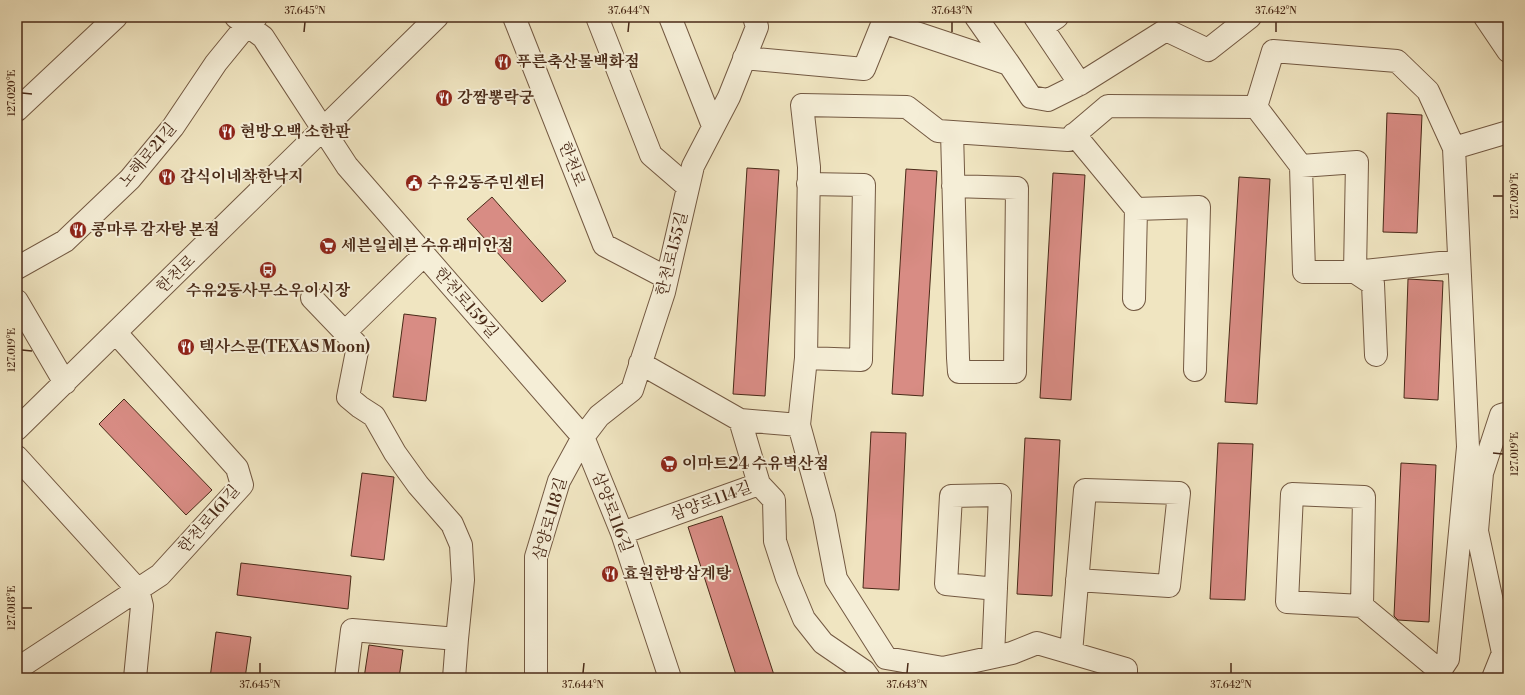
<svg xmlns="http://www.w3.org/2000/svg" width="1525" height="695" font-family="'Libre Bodoni','Noto Serif KR',serif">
  <rect width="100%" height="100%" fill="#f0e5c1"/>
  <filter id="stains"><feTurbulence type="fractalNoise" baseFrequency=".005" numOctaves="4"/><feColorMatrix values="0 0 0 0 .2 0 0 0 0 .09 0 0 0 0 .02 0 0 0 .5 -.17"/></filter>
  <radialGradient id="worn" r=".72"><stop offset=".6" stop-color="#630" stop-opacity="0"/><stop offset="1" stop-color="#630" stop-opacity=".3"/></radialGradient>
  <!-- building -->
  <path fill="#d88c84" stroke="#492a18" d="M 1387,113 L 1422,115 L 1417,233 L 1383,232 Z
    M 747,168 L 779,170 L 765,396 L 733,394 Z
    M 906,169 L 937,171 L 923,396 L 892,394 Z
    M 1053,173 L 1085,175 L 1071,400 L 1040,398 Z
    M 1239,177 L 1270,179 L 1257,404 L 1225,402 Z
    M 492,197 L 566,281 L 542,302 L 467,219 Z
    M 1408,279 L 1443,281 L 1438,400 L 1404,398 Z
    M 404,314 L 436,318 L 426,401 L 393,397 Z
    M 124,399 L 212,490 L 186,515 L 99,424 Z
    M 871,432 L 906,433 L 899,590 L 863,588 Z
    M 1025,438 L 1060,440 L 1052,596 L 1017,594 Z
    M 1218,443 L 1253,444 L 1245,600 L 1210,599 Z
    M 1401,463 L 1436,465 L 1429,622 L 1398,620 L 1394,616 Z
    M 362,473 L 394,477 L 384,560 L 351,556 Z
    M 722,516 L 775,678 L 737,678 L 688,527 Z
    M 241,563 L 351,576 L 348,609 L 237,595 Z
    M 216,632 L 251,637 L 245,678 L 210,678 Z
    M 369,645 L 403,650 L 399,678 L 364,678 Z"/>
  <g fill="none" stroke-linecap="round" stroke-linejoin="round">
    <!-- minor casing -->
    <g stroke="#735942" stroke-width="24">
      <path id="minor" d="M 236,17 L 263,37 L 347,166 L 583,437 L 622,533 L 670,678
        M 514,17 L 604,245 L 667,278
        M 597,17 L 651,155 L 688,187
        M 670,17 L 713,126
        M 976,17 L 1009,64
        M 1035,17 L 1080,84
        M 1485,17 L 1508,51
        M 883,22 L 1009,64 L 1031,97 L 1048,100 L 1080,84 L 1166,30 L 1208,50 L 1250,17
        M 1042,27 L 1057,17
        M 744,58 L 864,69 L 885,17
        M 1256,107 L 1273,51 L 1397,61 L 1428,91 L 1454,148 L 1468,447 L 1448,659 L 1440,671 L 1439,678
        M 1256,107 L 1301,166 L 1304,272 L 1355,272 L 1357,162 L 1301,166
        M 17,110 L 116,17
        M 952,132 L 958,358 L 959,372 L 1015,372 L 1017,188 L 953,186
        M 1074,134 L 1136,209 L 1134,299
        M 1454,148 L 1508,132
        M 1136,209 L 1199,207 L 1195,370
        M 17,268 L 65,241 L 130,179 L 173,127 L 216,63 L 247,25 L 256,17
        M 1355,272 L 1459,261
        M 1355,272 L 1373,284 L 1376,355
        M 312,298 L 358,346 L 348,397 L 360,407 L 374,416 L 395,453 L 418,485 L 452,524 L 461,545 L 463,580 L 457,639
        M 17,301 L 65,383
        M 345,332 L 424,255
        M 806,358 L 861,360 L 864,185 L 808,184
        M 640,363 L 740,420 L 759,484
        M 740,420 L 799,425
        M 17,429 L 437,17
        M 17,457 L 138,590 L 142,606 L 135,678
        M 622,533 L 759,484 L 774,500 L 775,541 L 787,578 L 804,619 L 823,643 L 864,671 L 869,678
        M 1362,606 L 1364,497 L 1292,494 L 1287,602 L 1362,606 L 1440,671
        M 1071,653 L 1085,490 L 1179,493 L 1169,586 L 1077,580
        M 993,657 L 1000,495 L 951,496 L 946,584 L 996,589
        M 17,669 L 160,575 L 242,485 L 237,468 L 116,333
        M 346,678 L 352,630 L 457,639 L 454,678
        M 536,678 L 536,557 L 559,481 L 583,437 L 599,416 L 632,390 L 664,292 L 693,166 L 729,97 L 757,27 L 754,17
        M 1126,678 L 1126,669 L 1037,643 L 1012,653 L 943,668 L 886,658 L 836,579 L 824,516 L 799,425 L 806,358 L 809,167 L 802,105 L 907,107 L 938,131 L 1068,140 L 1108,106 L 1256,107
        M 1493,678 L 1503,653 L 1477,531 L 1482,473 L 1501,415 L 1508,413"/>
    </g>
    <!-- minor -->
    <use href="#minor" stroke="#f5eed7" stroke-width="22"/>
  </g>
  <!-- ticks -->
  <path fill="none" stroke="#492a18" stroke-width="1.5" d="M 304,32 L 305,22M 628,32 L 629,22M 952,32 L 952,22M 1276,32 L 1276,22M 22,93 L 32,94M 1493,196 L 1503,196M 22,350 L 32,351M 1493,453 L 1503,454M 22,608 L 32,608M 260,673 L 260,663M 583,673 L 584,663M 907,673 L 908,663M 1231,673 L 1231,663"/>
  <!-- icons -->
  <defs>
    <g id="restaurant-disc" transform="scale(0.9)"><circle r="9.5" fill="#8f2418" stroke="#f5eed7"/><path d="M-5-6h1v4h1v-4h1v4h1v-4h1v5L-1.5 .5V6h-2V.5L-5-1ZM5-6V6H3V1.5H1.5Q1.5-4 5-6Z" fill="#fff"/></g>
    <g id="civic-disc" transform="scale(0.9)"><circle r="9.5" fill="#8f2418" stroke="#f5eed7"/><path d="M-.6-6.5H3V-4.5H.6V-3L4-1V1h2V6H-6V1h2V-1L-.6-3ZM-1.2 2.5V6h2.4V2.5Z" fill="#fff"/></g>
    <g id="supermarket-disc" transform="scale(0.9)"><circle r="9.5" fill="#8f2418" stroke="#f5eed7"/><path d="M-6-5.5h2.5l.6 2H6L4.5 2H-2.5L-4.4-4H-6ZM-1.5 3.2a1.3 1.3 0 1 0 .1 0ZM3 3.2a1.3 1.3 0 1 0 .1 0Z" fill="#fff"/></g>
    <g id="bus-disc" transform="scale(0.9)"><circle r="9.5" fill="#8f2418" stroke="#f5eed7"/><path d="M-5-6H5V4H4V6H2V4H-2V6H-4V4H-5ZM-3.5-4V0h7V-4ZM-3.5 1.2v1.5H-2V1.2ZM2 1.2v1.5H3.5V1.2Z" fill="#fff"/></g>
  </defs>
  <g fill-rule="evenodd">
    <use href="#restaurant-disc" x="503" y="62"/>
    <use href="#restaurant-disc" x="444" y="98"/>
    <use href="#restaurant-disc" x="227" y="132"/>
    <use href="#restaurant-disc" x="167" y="177"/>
    <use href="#civic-disc" x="414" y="183"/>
    <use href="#restaurant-disc" x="78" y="230"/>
    <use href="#supermarket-disc" x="328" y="246"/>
    <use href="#bus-disc" x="268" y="270"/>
    <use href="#restaurant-disc" x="186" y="347"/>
    <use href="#supermarket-disc" x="669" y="464"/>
    <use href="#restaurant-disc" x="610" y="574"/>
  </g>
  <g text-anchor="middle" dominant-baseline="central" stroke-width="4" stroke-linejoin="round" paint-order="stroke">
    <!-- poi labels -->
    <g font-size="16" font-weight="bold" fill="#492a18" stroke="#f5eed7" text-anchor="start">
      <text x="516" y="62">푸른축산물백화점</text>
      <text x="457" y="98">강짬뽕락궁</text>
      <text x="240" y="132">현방오백 소한판</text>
      <text x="180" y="177">갑식이네착한낙지</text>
      <text x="427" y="183">수유2동주민센터</text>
      <text x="91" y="230">콩마루 감자탕 본점</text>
      <text x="341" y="246">세븐일레븐 수유래미안점</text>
      <text x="268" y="291" text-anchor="middle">수유2동사무소우이시장</text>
      <text x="199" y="347">텍사스문(TEXAS Moon)</text>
      <text x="682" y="464">이마트24 수유벽산점</text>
      <text x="623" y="574">효원한방삼계탕</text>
    </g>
    <!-- street labels -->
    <g font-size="16" fill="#492a18" stroke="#f5eed7">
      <text transform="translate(148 155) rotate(-50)">노해로21길</text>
      <text transform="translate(572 164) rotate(69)">한천로</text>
      <text transform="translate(672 254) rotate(-76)">한천로155길</text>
      <text transform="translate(176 274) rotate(-44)">한천로</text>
      <text transform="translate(466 303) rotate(49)">한천로159길</text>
      <text transform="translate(711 501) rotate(-20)">삼양로114길</text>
      <text transform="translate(612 512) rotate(69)">삼양로116길</text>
      <text transform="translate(209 519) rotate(-49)">한천로161길</text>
      <text transform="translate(550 519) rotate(-74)">삼양로118길</text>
    </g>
  </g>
  <!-- margin -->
  <rect width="1525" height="695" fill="none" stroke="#f0e5c1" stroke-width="44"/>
  <rect x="22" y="22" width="1481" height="651" fill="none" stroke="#492a18" stroke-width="1.5"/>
  <g font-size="10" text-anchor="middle" fill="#492a18">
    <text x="305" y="14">37.645°N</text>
    <text x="629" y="14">37.644°N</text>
    <text x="952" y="14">37.643°N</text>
    <text x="1276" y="14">37.642°N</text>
    <text transform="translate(11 93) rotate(-90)" y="4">127.020°E</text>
    <text transform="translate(1514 196) rotate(-90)" y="4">127.020°E</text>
    <text transform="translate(11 350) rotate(-90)" y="4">127.019°E</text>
    <text transform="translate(1514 454) rotate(-90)" y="4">127.019°E</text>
    <text transform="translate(11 608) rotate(-90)" y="4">127.018°E</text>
    <text x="260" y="688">37.645°N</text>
    <text x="583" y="688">37.644°N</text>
    <text x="907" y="688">37.643°N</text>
    <text x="1231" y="688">37.642°N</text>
  </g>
  <rect width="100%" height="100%" filter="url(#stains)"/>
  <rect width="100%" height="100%" fill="url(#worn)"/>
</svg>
